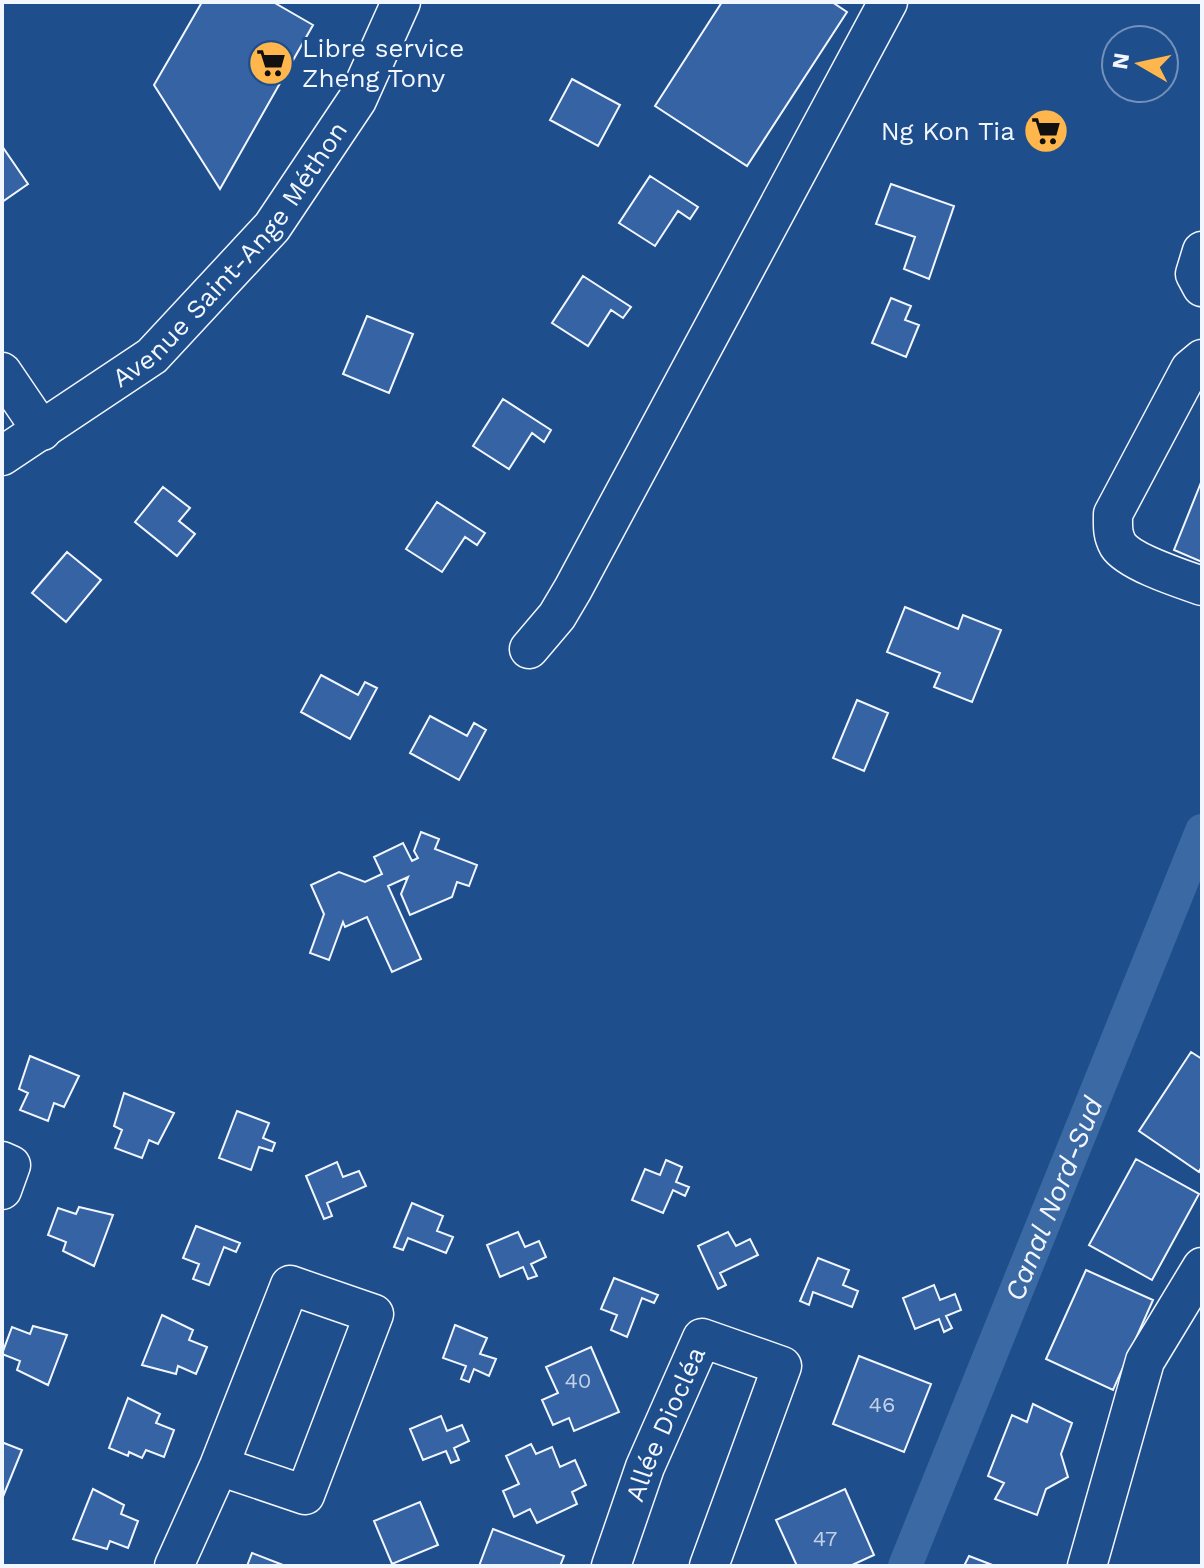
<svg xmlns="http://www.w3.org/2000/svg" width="1204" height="1568" font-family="'Work Sans',sans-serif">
  <rect width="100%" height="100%" fill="#1f4e8c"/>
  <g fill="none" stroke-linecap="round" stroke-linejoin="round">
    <!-- canal -->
    <path stroke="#3b69a3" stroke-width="34" id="s1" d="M 905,1566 L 1202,831"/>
  </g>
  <!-- building -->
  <path fill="#3563a3" stroke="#f2f6ff" stroke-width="2" d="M 202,2 L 273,2 L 313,25 L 220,189 L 154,85 Z
    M 722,2 L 832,2 L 847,12 L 747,166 L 655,106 Z
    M 572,79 L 620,105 L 598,146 L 550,120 Z
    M 2,146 L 28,184 L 2,202 Z
    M 650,176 L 698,207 L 690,219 L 678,211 L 655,246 L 619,223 Z
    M 891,184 L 954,206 L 929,279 L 904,269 L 915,237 L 876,224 Z
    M 583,276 L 631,307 L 623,318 L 611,310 L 588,346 L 552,323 Z
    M 891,298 L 911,306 L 905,320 L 919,325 L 906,357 L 872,343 Z
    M 367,316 L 413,334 L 389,393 L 343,374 Z
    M 503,399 L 551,430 L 544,442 L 532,433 L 509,469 L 473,446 Z
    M 1202,480 L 1202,562 L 1174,550 Z
    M 163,487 L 190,508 L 179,521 L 195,534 L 177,556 L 135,522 Z
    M 437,502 L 485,533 L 477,545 L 465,537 L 442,572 L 406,549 Z
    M 67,552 L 101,580 L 66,622 L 32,593 Z
    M 905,607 L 958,629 L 963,615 L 1001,630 L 972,702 L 934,687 L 940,673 L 887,652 Z
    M 321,675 L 358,695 L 365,682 L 377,688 L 350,739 L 301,712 Z
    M 857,700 L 888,713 L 864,771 L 833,758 Z
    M 430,716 L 467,736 L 474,723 L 486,730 L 459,780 L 410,753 Z
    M 421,832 L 439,839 L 435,849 L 477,865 L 469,886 L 457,882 L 452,897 L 410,915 L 401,894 L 408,877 L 388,886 L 421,959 L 392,972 L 367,917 L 345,927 L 343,922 L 329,960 L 310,953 L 324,914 L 311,885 L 339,872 L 365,882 L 382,874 L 374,857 L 403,843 L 412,861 L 418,858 L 414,851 Z
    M 1191,1052 L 1202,1059 L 1202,1166 L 1199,1172 L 1139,1131 Z
    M 30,1056 L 79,1076 L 64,1107 L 54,1103 L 48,1121 L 20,1110 L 28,1093 L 19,1089 Z
    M 124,1093 L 174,1113 L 158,1144 L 149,1140 L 142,1158 L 115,1148 L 122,1130 L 114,1126 Z
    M 237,1111 L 269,1123 L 263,1138 L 275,1143 L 272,1151 L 259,1147 L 251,1170 L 219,1158 Z
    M 1136,1159 L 1199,1194 L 1152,1280 L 1089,1245 Z
    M 666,1160 L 682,1167 L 676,1182 L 689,1187 L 685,1196 L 673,1190 L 663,1213 L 632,1200 L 645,1169 L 660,1175 Z
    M 337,1162 L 343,1177 L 359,1171 L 366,1186 L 327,1203 L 332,1216 L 324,1219 L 306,1176 Z
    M 412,1203 L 443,1216 L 437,1231 L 453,1237 L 446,1253 L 408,1238 L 403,1250 L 394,1247 Z
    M 79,1207 L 113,1215 L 94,1266 L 63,1251 L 66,1242 L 48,1235 L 58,1208 L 76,1214 Z
    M 196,1226 L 240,1243 L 236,1252 L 224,1247 L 209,1285 L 193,1279 L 199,1264 L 183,1258 Z
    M 518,1232 L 525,1247 L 539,1241 L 546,1257 L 531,1264 L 537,1276 L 528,1279 L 523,1267 L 500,1277 L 487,1245 Z
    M 728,1232 L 736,1246 L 750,1239 L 758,1255 L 720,1273 L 726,1285 L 718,1289 L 698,1246 Z
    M 818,1258 L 849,1270 L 843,1285 L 858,1291 L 852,1307 L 813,1292 L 809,1305 L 800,1301 Z
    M 1086,1270 L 1153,1300 L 1113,1390 L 1046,1359 Z
    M 614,1278 L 658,1295 L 654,1303 L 642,1298 L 627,1337 L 611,1330 L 617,1315 L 601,1309 Z
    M 934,1285 L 940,1300 L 955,1294 L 961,1310 L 946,1316 L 952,1328 L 944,1332 L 939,1319 L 915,1329 L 903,1298 Z
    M 162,1315 L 193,1330 L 189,1340 L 207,1347 L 196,1374 L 178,1366 L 176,1374 L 142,1365 Z
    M 455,1325 L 487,1338 L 480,1354 L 496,1359 L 489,1376 L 474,1369 L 469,1382 L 461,1379 L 466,1366 L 443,1358 Z
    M 33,1326 L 67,1335 L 48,1385 L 17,1370 L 20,1361 L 2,1354 L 12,1327 L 30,1334 Z
    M 591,1347 L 619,1412 L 574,1431 L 569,1418 L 553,1425 L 542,1400 L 558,1393 L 546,1367 Z
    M 859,1356 L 931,1384 L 904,1452 L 833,1424 Z
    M 128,1398 L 160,1414 L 156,1423 L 174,1430 L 164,1457 L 146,1450 L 142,1458 L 129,1452 L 128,1456 L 109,1448 Z
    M 1033,1404 L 1072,1423 L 1061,1454 L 1068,1477 L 1046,1489 L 1037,1515 L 995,1499 L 1004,1483 L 988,1476 L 1012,1415 L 1027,1422 Z
    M 441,1416 L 447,1431 L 462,1425 L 469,1441 L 454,1448 L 459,1460 L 451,1463 L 446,1451 L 423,1460 L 410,1429 Z
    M 4,1443 L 22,1450 L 2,1499 L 2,1445 Z
    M 531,1444 L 536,1454 L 552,1447 L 560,1467 L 575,1460 L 586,1485 L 572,1492 L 577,1504 L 537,1523 L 530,1509 L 514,1517 L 503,1491 L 519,1484 L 506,1456 Z
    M 93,1489 L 124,1505 L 121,1514 L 138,1521 L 128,1548 L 110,1541 L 107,1549 L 73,1539 Z
    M 845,1489 L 874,1555 L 850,1566 L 797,1566 L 776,1520 Z
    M 420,1502 L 438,1545 L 392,1564 L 374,1521 Z
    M 493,1529 L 564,1556 L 560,1566 L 479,1566 Z
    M 252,1553 L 283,1565 L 283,1566 L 247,1566 Z
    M 969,1556 L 995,1566 L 964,1566 Z"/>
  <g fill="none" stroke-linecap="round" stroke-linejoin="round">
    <!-- minor casing -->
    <g stroke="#f2f6ff" stroke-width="41">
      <g id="minor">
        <path d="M 1202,251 L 1195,274 L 1202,287"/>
        <path d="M 1202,359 L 1190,369 L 1113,514 C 1113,526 1112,534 1118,545 C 1129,562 1182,579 1202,586"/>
        <path d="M 2,372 L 42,431"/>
        <path id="s2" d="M 2,456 L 152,356 L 272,227 L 357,100 L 401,2"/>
        <path d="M 529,649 L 557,616 L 573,589 L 888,2"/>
        <path d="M 2,1161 L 11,1165 L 2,1190"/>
        <path d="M 174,1566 L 219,1466 L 290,1285 L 374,1314 L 305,1495 L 219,1466"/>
        <path id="s3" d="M 611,1566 L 645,1467 L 702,1338 L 782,1366 L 709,1566"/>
        <path d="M 1087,1566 L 1145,1361 L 1202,1267"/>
      </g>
    </g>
    <!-- minor -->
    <use href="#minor" stroke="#1f4e8c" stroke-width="38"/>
  </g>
  <!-- icons -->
  <defs>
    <g id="supermarket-disc" transform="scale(2.3)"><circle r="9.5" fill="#ffb74d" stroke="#1f4e8c"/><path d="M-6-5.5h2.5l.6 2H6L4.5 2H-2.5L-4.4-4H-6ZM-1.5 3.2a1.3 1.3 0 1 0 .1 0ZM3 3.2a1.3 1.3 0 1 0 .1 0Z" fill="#111"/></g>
  </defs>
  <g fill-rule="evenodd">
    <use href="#supermarket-disc" x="271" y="63"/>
    <use href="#supermarket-disc" x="1046" y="131"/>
  </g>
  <g text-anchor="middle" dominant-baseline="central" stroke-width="6" stroke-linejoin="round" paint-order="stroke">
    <!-- number labels -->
    <g font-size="22" fill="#c3d1e8">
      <text x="578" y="1380">40</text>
      <text x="882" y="1404">46</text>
      <text x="825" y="1538">47</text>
    </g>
    <!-- poi labels -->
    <g font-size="26" fill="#f2f6ff" stroke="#1f4e8c" text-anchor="start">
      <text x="302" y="48">Libre service<tspan x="302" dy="30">Zheng Tony</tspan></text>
      <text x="1015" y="131" text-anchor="end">Ng Kon Tia</text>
    </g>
    <!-- street labels -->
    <g font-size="26" fill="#f2f6ff" stroke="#1f4e8c">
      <text stroke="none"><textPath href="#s2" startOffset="308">Avenue Saint-Ange Méthon</textPath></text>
      <text stroke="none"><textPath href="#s3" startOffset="152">Allée Diocléa</textPath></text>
    </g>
    <!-- water labels -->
    <g font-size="28" font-style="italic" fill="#f2f6ff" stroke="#1f4e8c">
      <text stroke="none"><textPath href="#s1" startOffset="396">Canal Nord-Sud</textPath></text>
    </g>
  </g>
  <!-- border -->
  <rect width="1204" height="1568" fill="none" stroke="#f2f6ff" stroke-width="8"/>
  <!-- north arrow -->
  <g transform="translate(1140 64) rotate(279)"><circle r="38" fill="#1f4e8c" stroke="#7391ba" stroke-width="2"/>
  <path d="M0-6L14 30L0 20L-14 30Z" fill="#ffb74d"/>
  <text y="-12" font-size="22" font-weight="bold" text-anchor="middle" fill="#f2f6ff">N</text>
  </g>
</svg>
